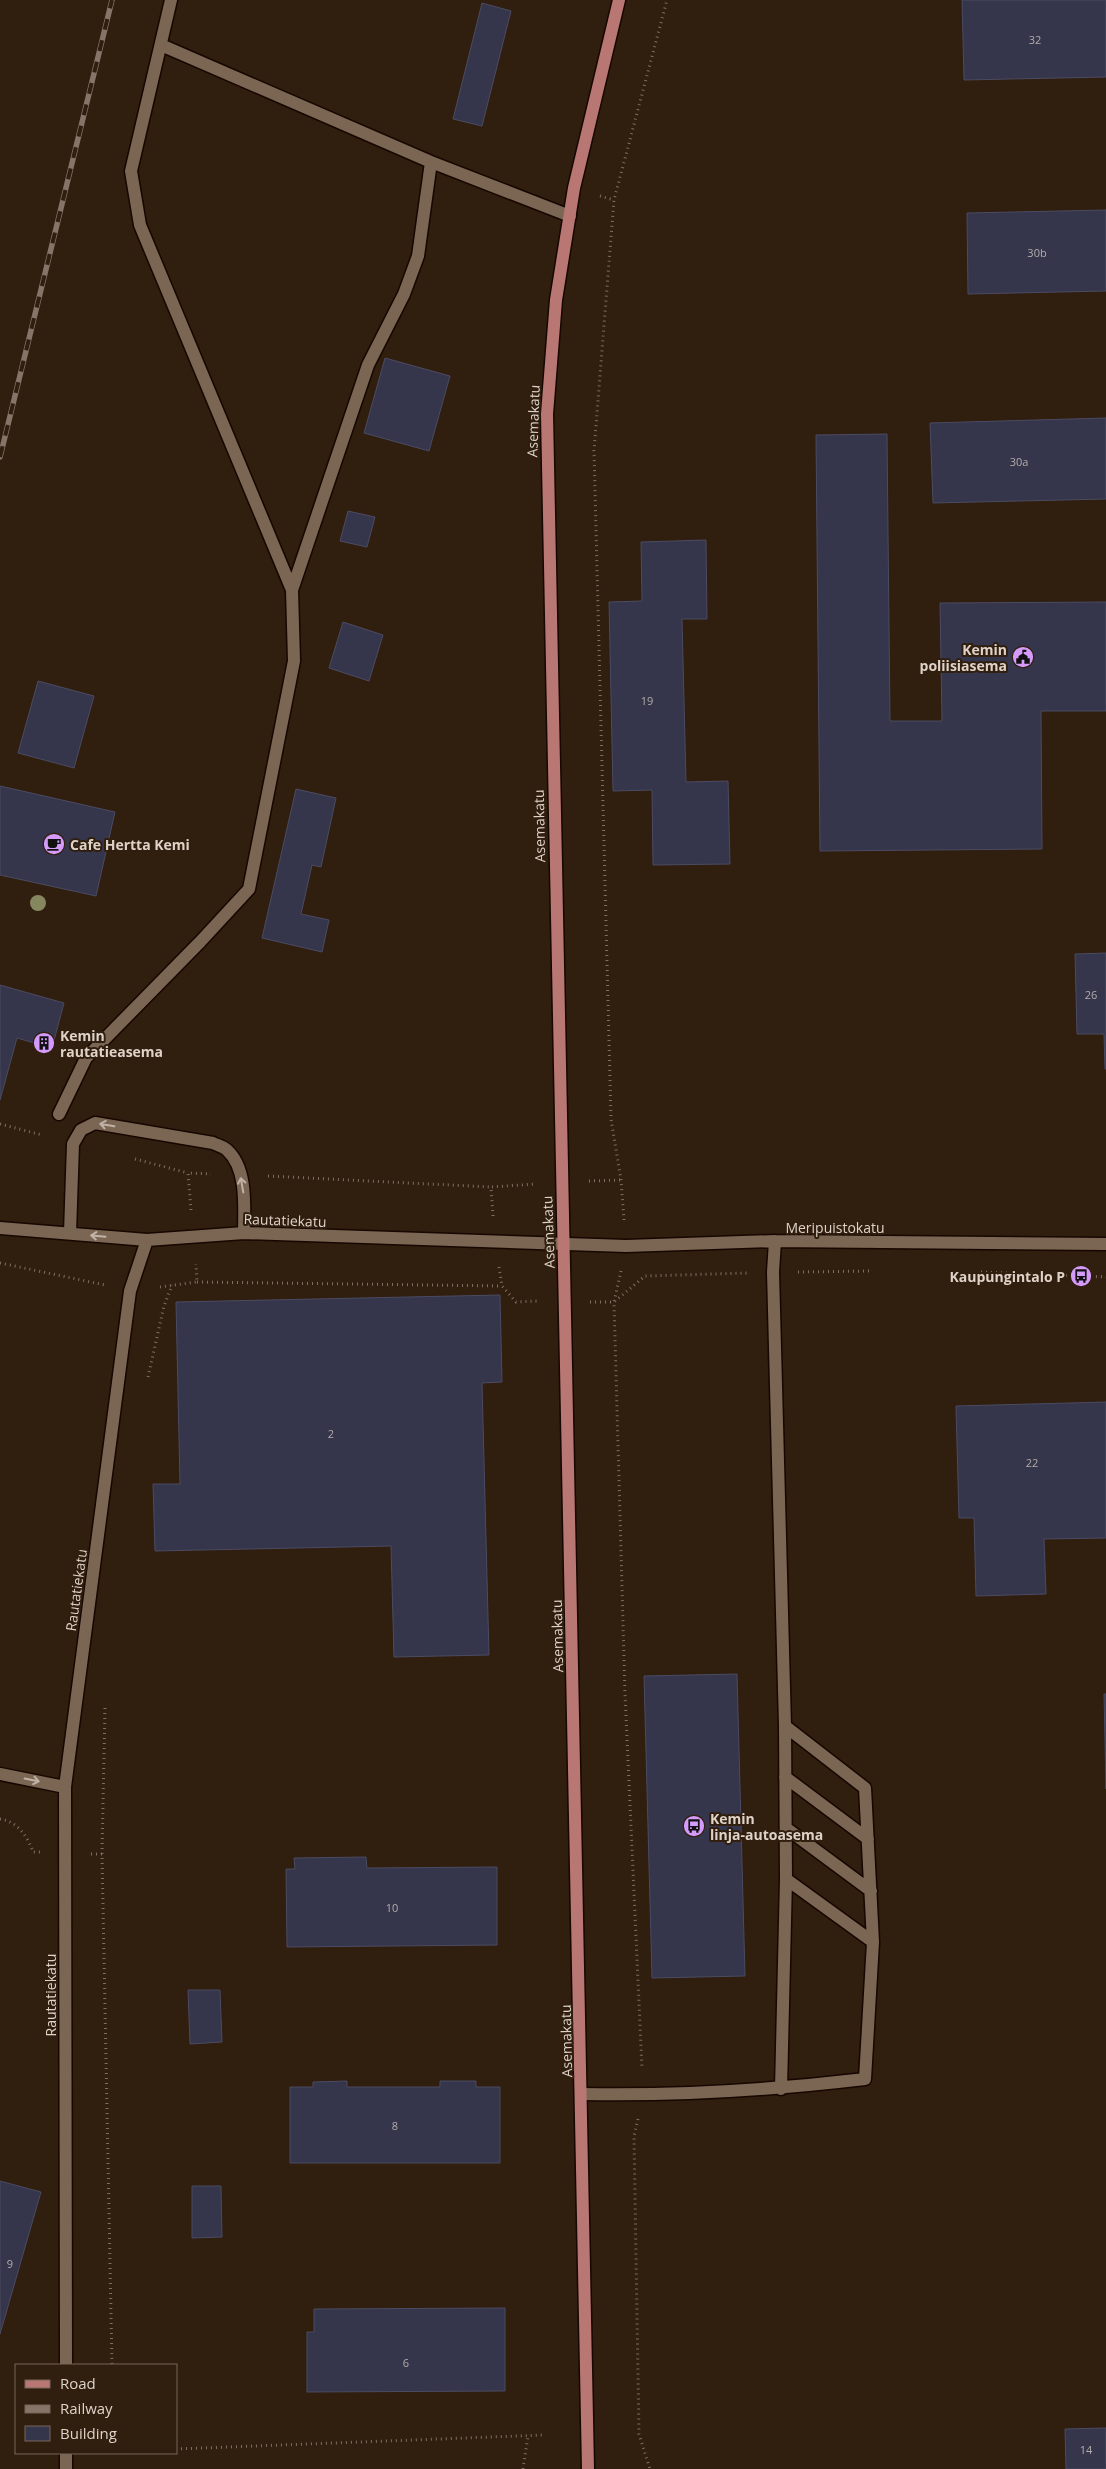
<svg xmlns="http://www.w3.org/2000/svg" width="1106" height="2469" font-family="'Open Sans',sans-serif">
  <rect width="100%" height="100%" fill="#301e0e"/>
  <!-- building -->
  <path fill="#35354b" stroke="#4b4b63" d="M 962,0 L 1106,0 L 1106,77 L 964,80 Z
    M 482,3 L 511,11 L 482,126 L 453,119 Z
    M 1106,210 L 1106,291 L 968,294 L 967,213 Z
    M 385,358 L 450,376 L 429,451 L 364,433 Z
    M 1106,418 L 1106,499 L 933,503 L 930,423 Z
    M 887,434 L 890,721 L 942,721 L 940,603 L 1106,602 L 1106,711 L 1041,711 L 1042,849 L 820,851 L 816,435 Z
    M 348,511 L 375,517 L 367,547 L 340,541 Z
    M 706,540 L 707,619 L 682,619 L 686,782 L 728,781 L 730,864 L 653,865 L 652,790 L 613,791 L 609,602 L 642,601 L 641,542 Z
    M 343,622 L 383,635 L 369,681 L 329,668 Z
    M 38,681 L 94,696 L 74,768 L 18,753 Z
    M 0,786 L 115,812 L 96,896 L 0,875 Z
    M 296,789 L 336,798 L 321,867 L 312,865 L 301,914 L 329,920 L 322,952 L 262,938 Z
    M 1106,953 L 1106,1069 L 1105,1069 L 1104,1034 L 1077,1034 L 1075,954 Z
    M 0,985 L 64,1003 L 52,1048 L 17,1038 L 0,1100 Z
    M 500,1295 L 502,1382 L 482,1383 L 489,1655 L 394,1657 L 391,1546 L 155,1551 L 153,1484 L 180,1484 L 176,1302 Z
    M 1106,1402 L 1106,1538 L 1044,1539 L 1046,1594 L 976,1596 L 974,1518 L 959,1518 L 956,1406 Z
    M 737,1674 L 745,1976 L 652,1978 L 644,1676 Z
    M 1104,1694 L 1106,1694 L 1106,1789 Z
    M 366,1857 L 367,1868 L 497,1867 L 497,1945 L 287,1947 L 286,1869 L 295,1869 L 294,1858 Z
    M 188,1990 L 220,1990 L 222,2042 L 190,2044 Z
    M 347,2081 L 347,2087 L 440,2087 L 440,2081 L 476,2081 L 476,2087 L 500,2087 L 500,2163 L 290,2163 L 290,2087 L 313,2087 L 313,2082 Z
    M 0,2181 L 41,2192 L 0,2334 Z
    M 192,2186 L 221,2186 L 222,2237 L 192,2238 Z
    M 505,2308 L 505,2391 L 307,2392 L 307,2332 L 314,2332 L 314,2309 Z
    M 1106,2428 L 1106,2469 L 1066,2469 L 1065,2429 Z"/>
  <g fill="none" stroke-linecap="round" stroke-linejoin="round">
    <!-- minor casing -->
    <g stroke="#170700" stroke-width="15">
      <path id="minor" d="M 161,45 L 431,162 L 570,216
        M 292,590 L 368,365 L 404,294 L 418,256 L 431,162
        M 59,1114 L 86,1058 L 200,942 L 249,889 L 294,661 L 292,590 L 140,225 L 131,171 L 171,0
        M 0,1228 L 147,1240 L 244,1233 L 626,1246 L 775,1241 L 1106,1244
        M 70,1233 L 73,1144 L 81,1130 L 95,1123 L 213,1143 C 217,1145 224,1147 227,1150 C 248,1169 244,1208 244,1233
        M 775,1241 L 773,1272 L 785,1726 L 786,1879 L 781,2089
        M 0,1774 L 65,1787
        M 785,1777 L 868,1839
        M 786,1828 L 871,1891
        M 786,1879 L 873,1942
        M 582,2094 C 677,2096 771,2090 865,2079 L 873,1942 L 865,1788 L 785,1726
        M 66,2365 L 65,1787 L 130,1291 L 147,1240
        M 66,2453 L 66,2469"/>
    </g>
    <!-- major casing -->
    <g stroke="#170700" stroke-width="15">
      <path id="major" d="M 588,2469 L 547,414 L 556,300 L 574,188 L 619,0"/>
    </g>
    <!-- path -->
    <path stroke="#7f6f62" stroke-width="3" stroke-dasharray="1 4" stroke-linecap="butt" d="M 600,196 L 614,200
      M 0,1124 L 42,1135
      M 135,1159 L 188,1173
      M 268,1176 L 491,1187
      M 589,1181 L 621,1180
      M 191,1210 L 188,1173 L 211,1174
      M 493,1216 L 491,1187 L 536,1184
      M 624,1220 L 621,1180 L 611,1119 L 594,451 L 614,200 L 667,0
      M 0,1263 L 105,1285
      M 499,1267 L 502,1286 L 516,1302 L 539,1301
      M 621,1271 L 614,1302 L 625,1694 L 642,2069
      M 798,1272 L 870,1271
      M 981,1272 L 1106,1277
      M 197,1282 L 502,1286
      M 160,1287 L 197,1282 L 196,1264
      M 590,1302 L 614,1302 L 645,1276 L 747,1273
      M 148,1377 L 164,1306 L 172,1285
      M 0,1819 C 17,1821 28,1837 33,1852 L 40,1852
      M 91,1854 L 102,1854 L 112,2365
      M 102,1854 L 105,1707
      M 638,2119 L 634,2136 L 639,2434 L 650,2469
      M 176,2449 L 544,2435
      M 523,2469 L 528,2436"/>
    <!-- minor -->
    <use href="#minor" stroke="#7b6654" stroke-width="12"/>
    <!-- major -->
    <use href="#major" stroke="#b97774" stroke-width="12"/>
    <!-- rail casing -->
    <g stroke="#847568" stroke-width="5.5">
      <path id="rail" d="M 0,457 L 112,0"/>
    </g>
    <!-- rail -->
    <use href="#rail" stroke="#301e0e" stroke-width="4" stroke-dasharray="11" stroke-linecap="butt"/>
  </g>
  <!-- trees -->
  <circle fill="#85875e" cx="38" cy="903" r="8"/>
  <!-- one-way arrows -->
  <defs><path id="oneway-shaft" d="M-6 0H5M1.5-3L5.5 0L1.5 3" fill="none" stroke-width="1.6" stroke-linecap="round" stroke-linejoin="round" transform="scale(1.25)"/></defs>
  <g stroke="#c1b2a6">
    <use href="#oneway-shaft" transform="translate(107 1125) rotate(-170)"/>
    <use href="#oneway-shaft" transform="translate(242 1185) rotate(-100)"/>
    <use href="#oneway-shaft" transform="translate(98 1236) rotate(-175)"/>
    <use href="#oneway-shaft" transform="translate(32 1780) rotate(11)"/>
  </g>
  <!-- icons -->
  <defs>
    <g id="civic-disc" transform="scale(1.125)"><circle r="9.5" fill="#d59bfb" stroke="#301e0e"/><path d="M-.6-6.5H3V-4.5H.6V-3L4-1V1h2V6H-6V1h2V-1L-.6-3ZM-1.2 2.5V6h2.4V2.5Z" fill="#111"/></g>
    <g id="cafe-disc" transform="scale(1.125)"><circle r="9.5" fill="#d59bfb" stroke="#301e0e"/><path d="M-5.5-4.5H6V0H3Q3 3.5 0 3.5H-2.5Q-5.5 3.5-5.5 0ZM3-3.2v2h1.7v-2ZM-6 4.5H4V6H-6Z" fill="#111"/></g>
    <g id="building-disc" transform="scale(1.125)"><circle r="9.5" fill="#d59bfb" stroke="#301e0e"/><path d="M-4-6H4V6H1V3H-1V6H-4ZM-2.5-4.3h1.7v1.8h-1.7ZM.8-4.3h1.7v1.8H.8ZM-2.5-1h1.7V.8h-1.7ZM.8-1h1.7V.8H.8Z" fill="#111"/></g>
    <g id="bus-disc" transform="scale(1.125)"><circle r="9.5" fill="#d59bfb" stroke="#301e0e"/><path d="M-5-6H5V4H4V6H2V4H-2V6H-4V4H-5ZM-3.5-4V0h7V-4ZM-3.5 1.2v1.5H-2V1.2ZM2 1.2v1.5H3.5V1.2Z" fill="#111"/></g>
  </defs>
  <g fill-rule="evenodd">
    <use href="#civic-disc" x="1023" y="657"/>
    <use href="#cafe-disc" x="54" y="844"/>
    <use href="#building-disc" x="44" y="1043"/>
    <use href="#bus-disc" x="1081" y="1276"/>
    <use href="#bus-disc" x="694" y="1826"/>
  </g>
  <g text-anchor="middle" dominant-baseline="central" stroke-width="4" stroke-linejoin="round" paint-order="stroke">
    <!-- number labels -->
    <g font-size="11" fill="#b4acaa">
      <text x="1035" y="39">32</text>
      <text x="1037" y="252">30b</text>
      <text x="1019" y="461">30a</text>
      <text x="647" y="700">19</text>
      <text x="1091" y="994">26</text>
      <text x="331" y="1433">2</text>
      <text x="1032" y="1462">22</text>
      <text x="392" y="1907">10</text>
      <text x="395" y="2125">8</text>
      <text x="10" y="2263">9</text>
      <text x="406" y="2362">6</text>
      <text x="1086" y="2449">14</text>
    </g>
    <!-- street labels -->
    <g font-size="14" fill="#dfd3c9" stroke="#301e0e">
      <text transform="translate(533 421) rotate(-88)">Asemakatu</text>
      <text transform="translate(539 826) rotate(-91)">Asemakatu</text>
      <text transform="translate(285 1220) rotate(2)">Rautatiekatu</text>
      <text x="835" y="1227">Meripuistokatu</text>
      <text transform="translate(548 1232) rotate(-92)">Asemakatu</text>
      <text transform="translate(76 1590) rotate(-82)">Rautatiekatu</text>
      <text transform="translate(557 1636) rotate(-91)">Asemakatu</text>
      <text transform="translate(50 1995) rotate(-90)">Rautatiekatu</text>
      <text transform="translate(566 2041) rotate(-91)">Asemakatu</text>
    </g>
    <!-- poi labels -->
    <g font-size="14" font-weight="bold" fill="#dfd3c9" stroke="#301e0e" text-anchor="start">
      <text x="1007" y="649" text-anchor="end">Kemin<tspan x="1007" dy="16">poliisiasema</tspan></text>
      <text x="70" y="844">Cafe Hertta Kemi</text>
      <text x="60" y="1035">Kemin<tspan x="60" dy="16">rautatieasema</tspan></text>
      <text x="1065" y="1276" text-anchor="end">Kaupungintalo P</text>
      <text x="710" y="1818">Kemin<tspan x="710" dy="16">linja-autoasema</tspan></text>
    </g>
  </g>
  <!-- legend -->
  <rect x="15" y="2364" width="162" height="90" fill="#301e0e" stroke="#766659"/>
  <rect x="25" y="2380" width="25" height="8" fill="#b97774" stroke="#766659"/>
  <text x="60" y="2389" font-size="15" fill="#dfd3c9">Road</text>
  <rect x="25" y="2405" width="25" height="8" fill="#847568" stroke="#766659"/>
  <text x="60" y="2414" font-size="15" fill="#dfd3c9">Railway</text>
  <rect x="25" y="2426" width="25" height="15" fill="#35354b" stroke="#766659"/>
  <text x="60" y="2439" font-size="15" fill="#dfd3c9">Building</text>
</svg>
